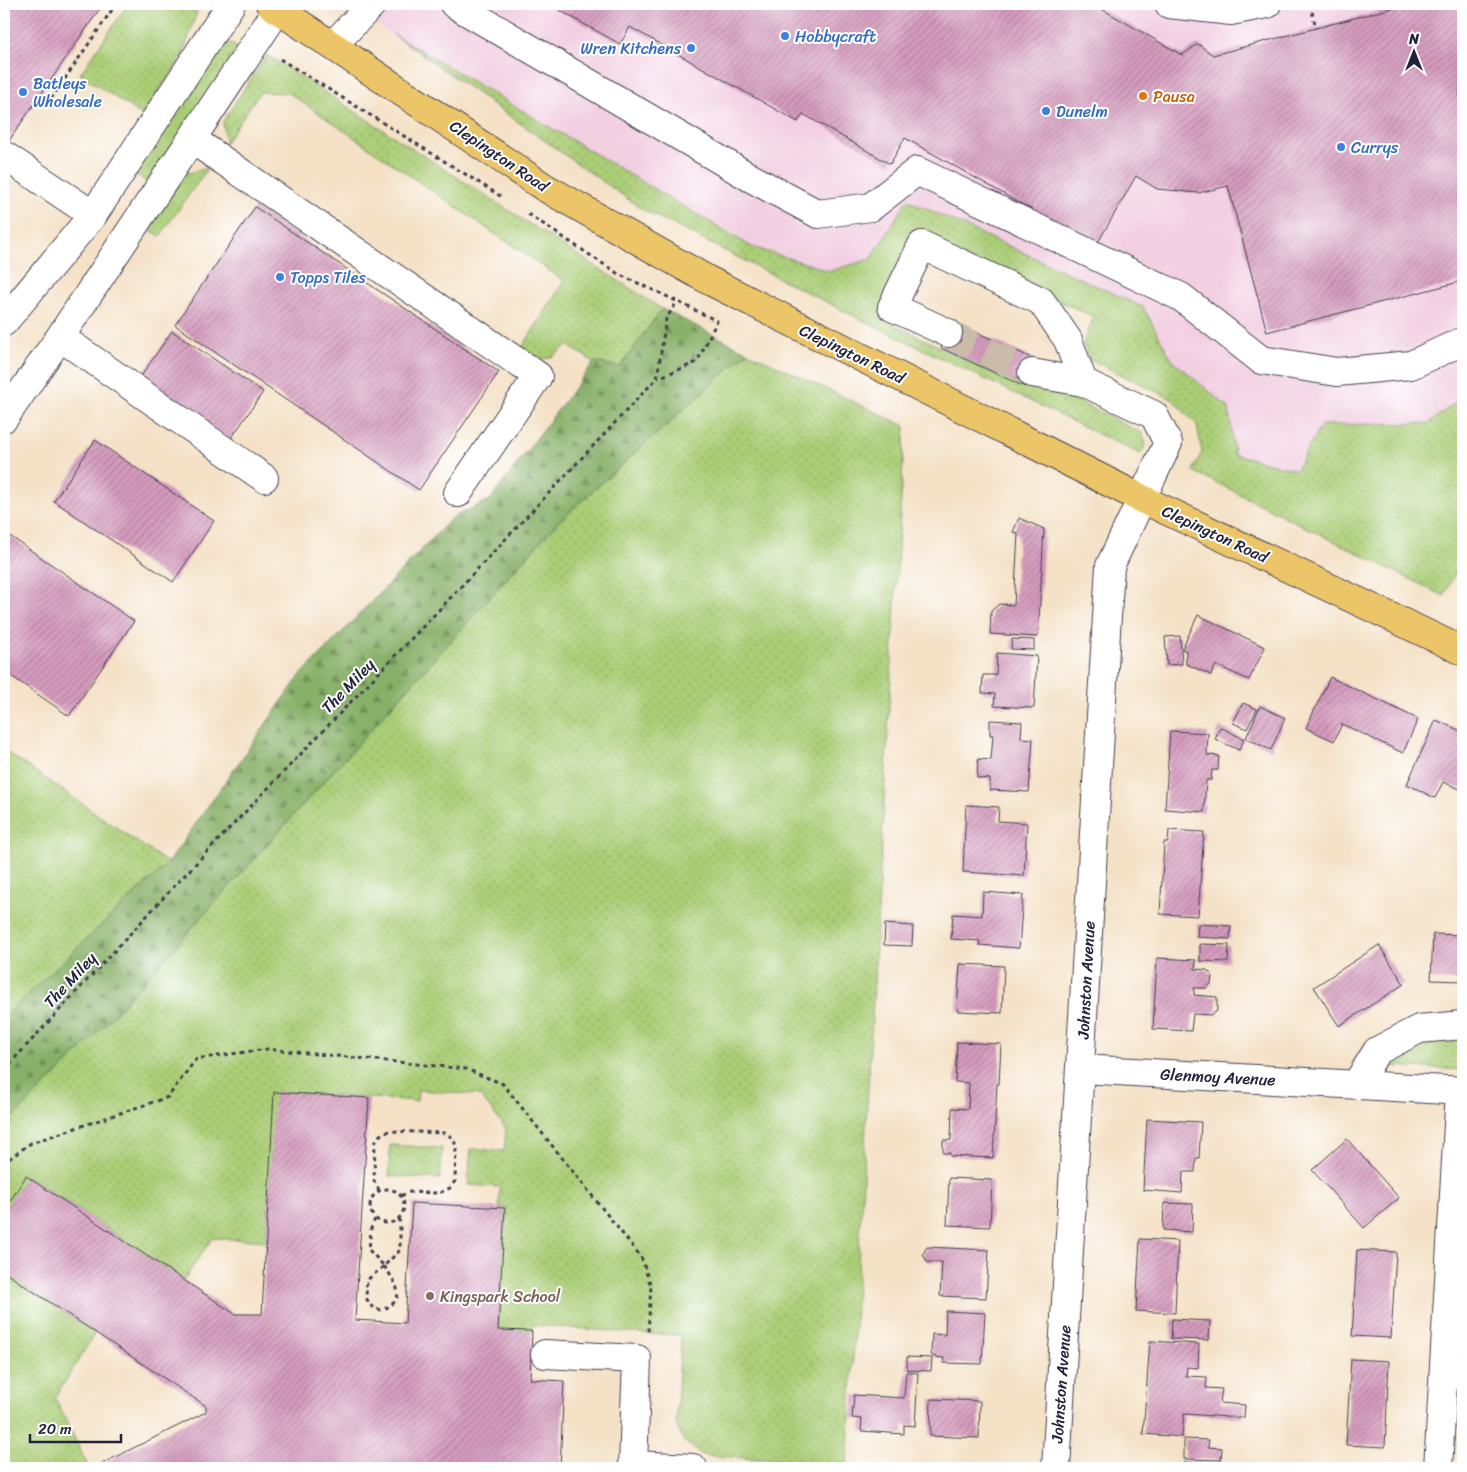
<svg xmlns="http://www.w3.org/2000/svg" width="1467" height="1472" font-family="Sriracha,sans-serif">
  <defs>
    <pattern id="green-dots" width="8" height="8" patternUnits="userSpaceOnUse" patternTransform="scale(1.25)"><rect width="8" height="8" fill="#aacd76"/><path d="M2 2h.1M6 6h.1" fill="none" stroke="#92b067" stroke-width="1.8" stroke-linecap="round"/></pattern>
    <pattern id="forest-firs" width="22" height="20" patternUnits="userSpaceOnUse" patternTransform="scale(1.25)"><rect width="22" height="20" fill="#87b067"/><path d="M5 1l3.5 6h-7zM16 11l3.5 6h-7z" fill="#6e8f56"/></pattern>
    <pattern id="building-hatch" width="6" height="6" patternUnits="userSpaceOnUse" patternTransform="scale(1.25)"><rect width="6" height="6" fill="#d69bbe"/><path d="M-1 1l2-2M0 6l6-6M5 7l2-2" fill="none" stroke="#ad7e9c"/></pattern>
  </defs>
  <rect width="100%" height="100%" fill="#fff"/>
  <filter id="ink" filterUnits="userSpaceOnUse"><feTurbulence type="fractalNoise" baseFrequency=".02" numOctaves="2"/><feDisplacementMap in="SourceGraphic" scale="10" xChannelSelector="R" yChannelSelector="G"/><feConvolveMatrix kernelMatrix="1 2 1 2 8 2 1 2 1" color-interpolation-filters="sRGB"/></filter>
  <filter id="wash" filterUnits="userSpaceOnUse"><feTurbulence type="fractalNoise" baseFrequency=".0096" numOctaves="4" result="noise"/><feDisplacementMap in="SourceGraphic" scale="20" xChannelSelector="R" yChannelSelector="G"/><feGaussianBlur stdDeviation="1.12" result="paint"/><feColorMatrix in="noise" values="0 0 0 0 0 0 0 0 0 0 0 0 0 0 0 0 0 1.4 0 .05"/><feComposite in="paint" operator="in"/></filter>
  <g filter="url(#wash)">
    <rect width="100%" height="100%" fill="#f4e1c6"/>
    <!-- built -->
    <path fill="#f2cfe1" d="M 347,4 L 1463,4 L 1463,557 L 1444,596 L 1193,471 L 1202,452 L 1197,425 L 1172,399 L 1113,370 L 1138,319 L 915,212 L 860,319 L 642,209 Z"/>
    <!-- green -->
    <path fill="url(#green-dots)" stroke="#667858" d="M 128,4 L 185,4 L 197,12 L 181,59 L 142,115 L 80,74 Z
      M 393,34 L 752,247 L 830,271 L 871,259 L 907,200 L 1143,307 L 1172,360 L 1229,408 L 1234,454 L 1296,470 L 1321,425 L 1429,423 L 1463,397 L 1463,557 L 1444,596 L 1193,471 L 1202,452 L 1197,425 L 1172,399 L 1089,359 L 1083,343 L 1094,317 L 917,235 L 877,317 L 1025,387 L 1030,378 L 1142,433 L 1146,444 L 1140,454 L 860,319 L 642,209 Z
      M 226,40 L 239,49 L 147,182 L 134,173 Z
      M 267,55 L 662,309 L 620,367 L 594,362 L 567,345 C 547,363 544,362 522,348 L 564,281 L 289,93 L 260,92 L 225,143 L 223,121 Z
      M 208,168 L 160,236 L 149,229 L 184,174 Z
      M 748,352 L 905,426 L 847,1465 L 702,1455 L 684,1441 L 676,1424 L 681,1335 L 648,1334 L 533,1325 L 532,1331 L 498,1330 L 505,1208 L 499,1207 L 500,1187 L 468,1185 L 471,1149 L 504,1151 L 506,1129 L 480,1095 L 418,1090 L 417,1101 L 275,1092 L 266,1241 L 212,1238 L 184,1280 L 27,1176 L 4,1211 L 4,1127 L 102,1028 L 558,522 Z
      M 4,750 L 168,863 L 4,1016 Z
      M 1463,1034 L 1463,1070 L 1377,1065 L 1402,1046 Z
      M 390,1145 L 442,1148 L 440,1179 L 389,1176 Z
      M 4,1272 L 95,1333 L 55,1398 L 89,1468 L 4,1468 Z"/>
    <!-- forest -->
    <path fill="url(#forest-firs)" stroke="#546951" d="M 662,309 L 748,352 L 558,522 L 102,1028 L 4,1127 L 4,1016 L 168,863 L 299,677 L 453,517 L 490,500 L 594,362 L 620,367 Z"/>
    <g id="blocks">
      <!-- building -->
      <path fill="url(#building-hatch)" d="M 4,4 L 103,4 L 4,148 Z
        M 548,4 L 1093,4 L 1182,55 L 1198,44 L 1213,55 L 1408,4 L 1463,4 L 1463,92 L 1459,93 L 1463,108 L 1463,281 L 1267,332 L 1228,186 L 1198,193 L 1157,189 L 1136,176 L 1096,246 L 905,138 L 890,164 L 803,114 L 798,122 L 630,27 L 620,44 Z
        M 255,207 L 499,372 L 419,490 L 175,325 Z
        M 953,321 L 1038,361 L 1025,387 L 941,348 Z
        M 172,331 L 263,392 L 230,440 L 139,379 Z
        M 95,440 L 214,521 L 173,582 L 54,501 Z
        M 1019,518 L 1044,529 L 1038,637 L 990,634 L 991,611 L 999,604 L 1014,605 L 1018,534 L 1013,532 Z
        M 4,532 L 134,621 L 69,716 L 4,671 Z
        M 1198,615 L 1265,647 L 1249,680 L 1216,665 L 1211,675 L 1186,664 L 1186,651 L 1182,649 Z
        M 1180,636 L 1182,664 L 1167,665 L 1165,637 Z
        M 1012,639 L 1034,640 L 1034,650 L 1011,649 Z
        M 997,653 L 1037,656 L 1034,708 L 994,706 L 995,694 L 982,693 L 983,675 L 996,675 Z
        M 1330,677 L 1418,719 L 1403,753 L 1342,724 L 1334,741 L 1306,728 Z
        M 1243,703 L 1257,709 L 1247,729 L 1233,723 Z
        M 1260,706 L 1285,718 L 1271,750 L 1246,738 Z
        M 990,720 L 1022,722 L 1021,738 L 1033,739 L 1029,792 L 990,790 L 990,779 L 977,778 L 978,759 L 991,760 L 993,735 L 990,735 Z
        M 1436,720 L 1463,732 L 1463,737 L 1459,745 L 1463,747 L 1463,787 L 1462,790 L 1443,782 L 1435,798 L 1407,784 Z
        M 1220,727 L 1244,739 L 1239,750 L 1215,739 Z
        M 1170,731 L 1208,733 L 1207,755 L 1219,756 L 1218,770 L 1212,770 L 1211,780 L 1206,780 L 1204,812 L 1165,809 Z
        M 966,805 L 999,807 L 998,821 L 1027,823 L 1024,876 L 963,872 Z
        M 1169,830 L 1204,832 L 1198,916 L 1160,914 L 1164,842 L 1168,842 Z
        M 983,892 L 1023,895 L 1019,948 L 979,945 L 980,941 L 951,939 L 953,914 L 982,916 Z
        M 885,924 L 913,926 L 912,946 L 884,945 Z
        M 1198,924 L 1231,926 L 1230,939 L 1197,937 Z
        M 1433,934 L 1463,935 L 1463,981 L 1431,980 Z
        M 1200,944 L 1229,945 L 1228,962 L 1200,961 Z
        M 1379,945 L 1404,984 L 1339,1026 L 1314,987 Z
        M 1157,958 L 1196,960 L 1195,969 L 1207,970 L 1212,975 L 1211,984 L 1206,988 L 1194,988 L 1194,995 L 1217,997 L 1217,1011 L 1211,1015 L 1193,1014 L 1191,1031 L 1153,1029 Z
        M 960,964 L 1004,966 L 1002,1013 L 957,1011 Z
        M 957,1042 L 1001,1044 L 999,1084 L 997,1084 L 993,1158 L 950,1156 L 950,1153 L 943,1153 L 943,1140 L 951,1140 L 952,1108 L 968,1109 L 969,1083 L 955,1082 Z
        M 274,1092 L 369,1098 L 355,1320 L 405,1323 L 412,1203 L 505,1208 L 498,1330 L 532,1331 L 530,1379 L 564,1381 L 560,1468 L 93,1468 L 206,1412 L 206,1406 L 4,1272 L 4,1211 L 26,1176 L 235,1314 L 262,1314 Z
        M 1147,1119 L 1201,1122 L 1199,1158 L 1196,1158 L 1195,1172 L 1183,1172 L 1182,1193 L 1143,1190 Z
        M 1347,1139 L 1399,1198 L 1364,1228 L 1312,1170 Z
        M 949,1178 L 992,1180 L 990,1227 L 947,1225 Z
        M 1164,1203 L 1193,1204 L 1192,1232 L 1163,1230 Z
        M 1140,1239 L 1178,1241 L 1175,1313 L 1136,1311 Z
        M 927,1247 L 989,1250 L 986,1298 L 940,1296 L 942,1262 L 927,1262 L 923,1254 Z
        M 1357,1250 L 1396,1252 L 1391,1338 L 1352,1336 Z
        M 946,1311 L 985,1313 L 982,1364 L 943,1363 L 944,1358 L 934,1357 L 931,1354 L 932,1334 L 945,1335 Z
        M 1172,1319 L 1210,1321 L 1209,1340 L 1171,1339 Z
        M 1150,1341 L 1199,1344 L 1198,1368 L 1187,1367 L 1186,1376 L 1207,1377 L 1206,1388 L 1222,1389 L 1220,1403 L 1245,1405 L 1244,1418 L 1184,1414 L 1182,1437 L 1143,1434 Z
        M 907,1357 L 932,1358 L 931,1371 L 907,1370 Z
        M 1351,1359 L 1389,1361 L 1385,1447 L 1346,1445 Z
        M 906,1372 L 918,1373 L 915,1426 L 904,1425 L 904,1434 L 861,1431 L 862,1419 L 852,1418 L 854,1395 L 904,1398 Z
        M 931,1399 L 980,1401 L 979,1438 L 930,1436 Z
        M 1184,1439 L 1209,1440 L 1208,1447 L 1222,1448 L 1221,1460 L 1184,1459 Z
        M 1184,1462 L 1210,1464 L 1210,1468 L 1183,1468 Z"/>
    </g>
  </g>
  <g filter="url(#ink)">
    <use href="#blocks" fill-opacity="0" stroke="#423f50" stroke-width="1"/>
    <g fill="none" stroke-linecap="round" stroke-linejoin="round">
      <!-- minor-tunnel -->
      <path stroke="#cabbaa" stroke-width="28" stroke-dasharray="28 14" stroke-linecap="butt" d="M 948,333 L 1032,373"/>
      <!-- minor casing -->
      <g stroke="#423f50" stroke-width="30">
        <path id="minor" d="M 454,4 L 751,178 L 818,214 L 871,207 L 917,171 L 1181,297 L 1261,360 L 1337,372 L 1411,365 L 1463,341
          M 1169,4 L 1231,11 L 1267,4
          M 333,45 L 372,4
          M 193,140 L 538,376 L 458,493
          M 5,156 L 93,215
          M 4,322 L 93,215 L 231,4
          M 948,333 L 892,307 L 922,245 L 1041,301 L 1068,340 L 1083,382
          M 60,337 L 264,478
          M 1032,373 L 1083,382 L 1154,415 L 1168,443 L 1110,566 L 1056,1468
          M 4,418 L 60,337 L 278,9
          M 1081,1069 L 1463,1091
          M 1356,1085 L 1377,1051 L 1419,1029 L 1463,1025
          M 545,1354 L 637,1359 L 633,1465 L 693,1468
          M 1438,1468 L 1460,1091"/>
      </g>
      <!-- major casing -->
      <g stroke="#423f50" stroke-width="30">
        <path id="major" d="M 270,4 L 544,187 L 708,280 L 1142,499 L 1463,651"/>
      </g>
      <!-- path -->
      <path stroke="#423f50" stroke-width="3" stroke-dasharray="4 4" stroke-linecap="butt" d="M 1310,4 L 1316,28
        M 1102,9 L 1105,4
        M 280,59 L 502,197
        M 51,99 L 116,4
        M 528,214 L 620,275 L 660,293 L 717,321 L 697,362 L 658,378
        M 4,1070 L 180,880 L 437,612 L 657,378 L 666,319 L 677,302
        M 4,1165 L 6,1161 L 31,1143 L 168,1097 L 196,1059 L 267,1049 L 466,1069 L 503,1084 L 641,1257 L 651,1286 L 648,1332
        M370 1206a17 17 0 1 1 34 0a17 17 0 1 1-34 0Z
        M 379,1190 L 374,1181 L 375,1143 L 380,1135 L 390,1131 L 445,1133 L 453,1138 L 456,1146 L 455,1181 L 450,1188 L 439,1193 L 408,1192 L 401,1196
        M 375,1219 L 371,1228 L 369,1250 L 384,1266 L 400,1250 L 400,1228 L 399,1219
        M 384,1266 C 396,1283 409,1300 381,1310 L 372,1307 L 366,1298 L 367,1280 Z"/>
      <!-- minor -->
      <use href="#minor" stroke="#fff" stroke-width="28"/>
      <!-- major -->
      <use href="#major" stroke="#edc569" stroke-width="28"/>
    </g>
  </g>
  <!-- markers -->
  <g fill="#3f7fe0" stroke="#fff" stroke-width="2">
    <circle cx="785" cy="36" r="5"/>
    <circle cx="691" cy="48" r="5"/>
    <circle cx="23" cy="92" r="5"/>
    <circle cx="1046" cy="111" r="5"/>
    <circle cx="1341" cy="147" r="5"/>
    <circle cx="280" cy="277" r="5"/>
  </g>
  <circle fill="#e8710a" stroke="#fff" stroke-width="2" cx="1143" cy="96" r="5"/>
  <circle fill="#8d6e63" stroke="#fff" stroke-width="2" cx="430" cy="1296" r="5"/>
  <g text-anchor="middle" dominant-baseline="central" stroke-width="4" stroke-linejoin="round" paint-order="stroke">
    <!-- shop labels -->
    <g font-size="16" fill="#366cbe" stroke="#fff" text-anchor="start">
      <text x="795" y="36">Hobbycraft</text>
      <text x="681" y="48" text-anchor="end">Wren Kitchens</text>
      <text x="33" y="83">Batleys<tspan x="33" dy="18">Wholesale</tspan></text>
      <text x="1056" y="111">Dunelm</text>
      <text x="1351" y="147">Currys</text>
      <text x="290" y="277">Topps Tiles</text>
    </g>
    <!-- food labels -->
    <g font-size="16" fill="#c56008" stroke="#fff" text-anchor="start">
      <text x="1153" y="96">Pausa</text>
    </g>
    <!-- street labels -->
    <g font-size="16" fill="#22223b" stroke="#fff">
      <text transform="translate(499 156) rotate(34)">Clepington Road</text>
      <text transform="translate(852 354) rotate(26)">Clepington Road</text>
      <text transform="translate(1215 534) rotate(25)">Clepington Road</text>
      <text transform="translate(348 686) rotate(-46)">The Miley</text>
      <text transform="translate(70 980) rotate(-47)">The Miley</text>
      <text transform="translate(1086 980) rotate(-87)">Johnston Avenue</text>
      <text transform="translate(1218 1077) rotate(3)">Glenmoy Avenue</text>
      <text transform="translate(1061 1384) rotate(-86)">Johnston Avenue</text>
    </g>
    <!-- education labels -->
    <g font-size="16" fill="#785e54" stroke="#fff" text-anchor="start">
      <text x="440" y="1296">Kingspark School</text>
    </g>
  </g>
  <!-- margin -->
  <rect width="1467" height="1472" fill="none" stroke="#fff" stroke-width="20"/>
  <!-- north arrow -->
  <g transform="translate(1414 52)" stroke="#ffffff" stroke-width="4" paint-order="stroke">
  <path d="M0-4L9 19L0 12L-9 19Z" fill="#22223b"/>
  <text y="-8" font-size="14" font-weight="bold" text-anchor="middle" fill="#22223b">N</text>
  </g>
  <!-- scale -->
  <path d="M30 1434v8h91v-8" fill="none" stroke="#22223b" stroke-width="2.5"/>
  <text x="38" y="1434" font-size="15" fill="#22223b" stroke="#ffffff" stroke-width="4" paint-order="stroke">20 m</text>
</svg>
